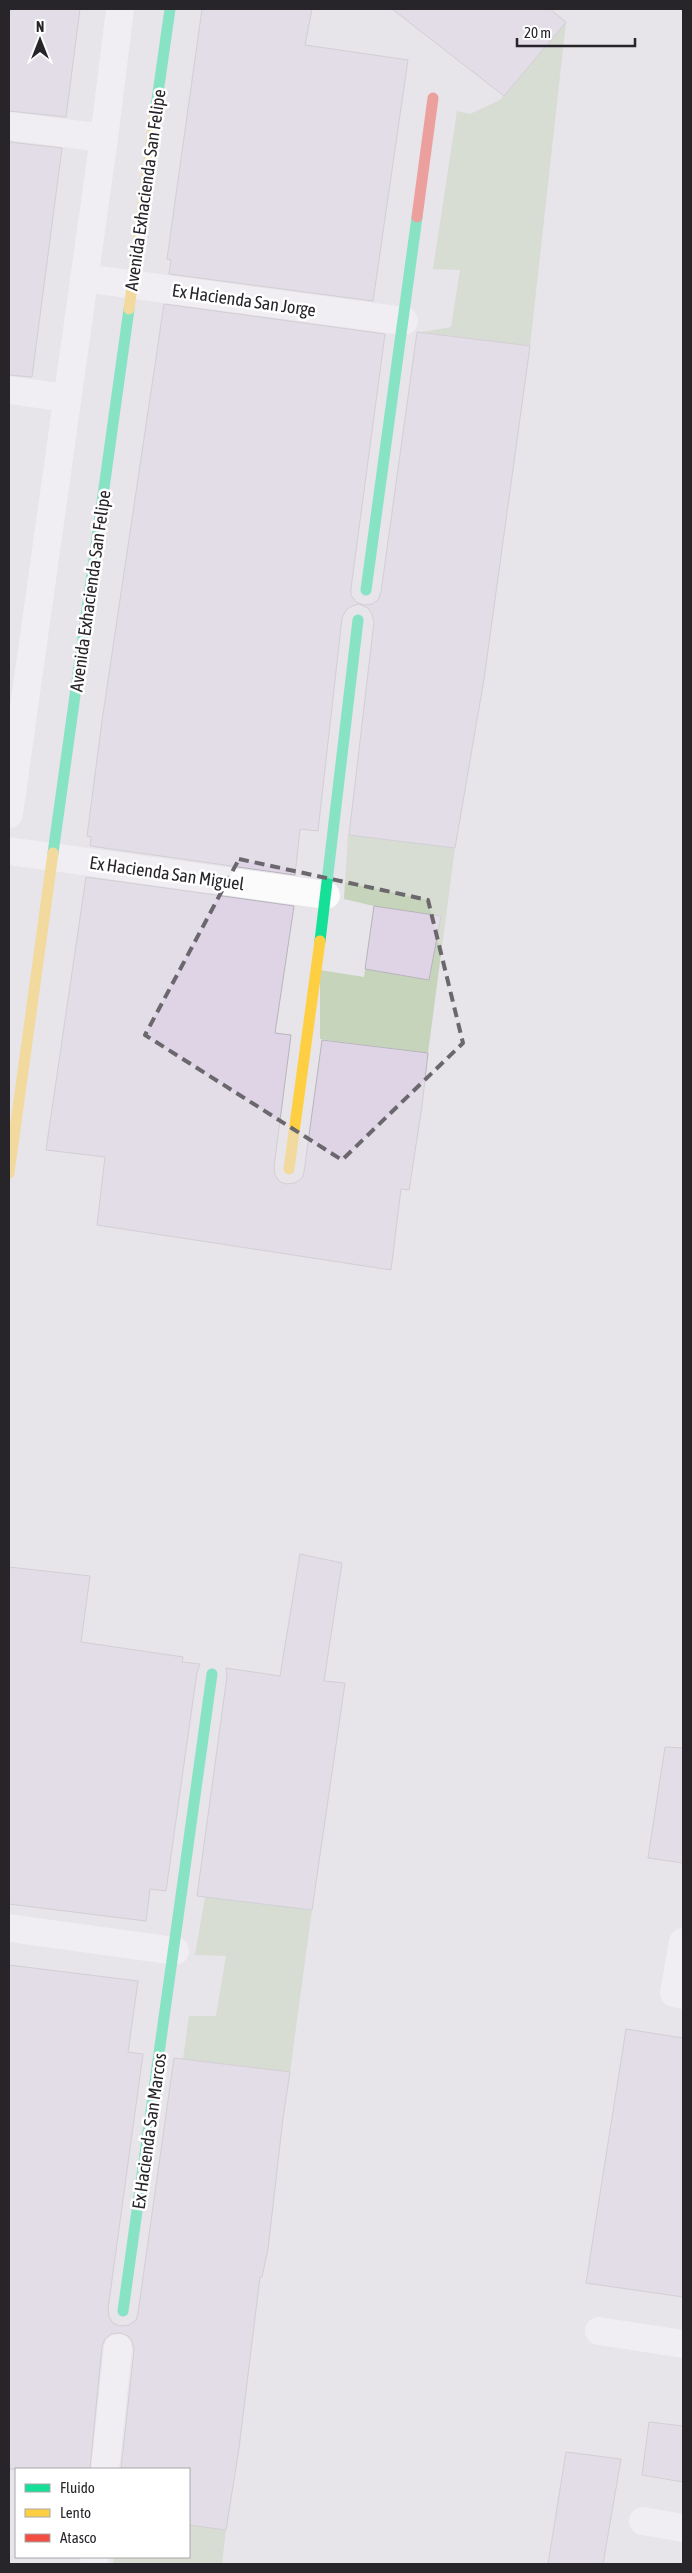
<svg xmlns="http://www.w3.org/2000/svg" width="692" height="2573" font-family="'Asap Condensed',sans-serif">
  <rect width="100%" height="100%" fill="#e7e4ea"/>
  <!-- green -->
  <path fill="#c5d4bb" d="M 566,22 L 530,346 L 422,332 L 451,327 L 460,270 L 433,269 L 457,111 L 470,114 L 500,100 Z
    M 348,835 L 455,848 L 428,1053 L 320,1039 L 320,970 L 364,977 L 374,906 L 344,899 Z
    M 205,1897 L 312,1910 L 290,2072 L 183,2059 L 189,2016 L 216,2016 L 226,1956 L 195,1955 Z
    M 189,2525 L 226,2530 L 222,2564 L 113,2564 L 114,2557 L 189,2557 Z"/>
  <!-- building -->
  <path fill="#ded4e6" stroke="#b7b5ba" d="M 9,9 L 80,9 L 66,117 L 9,111 Z
    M 202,9 L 312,9 L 305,45 L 408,60 L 373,301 L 169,274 L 171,260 L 167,259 Z
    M 392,9 L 550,9 L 566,22 L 504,96 Z
    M 9,142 L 62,148 L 32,377 L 9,375 Z
    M 164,304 L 385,334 L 351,588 L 351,595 L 356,602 L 364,605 L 372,604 L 378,600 L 381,592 L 417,332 L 530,346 L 484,679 L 455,848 L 349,835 L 374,622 L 372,614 L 368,608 L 359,604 L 352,606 L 346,610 L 342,618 L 318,831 L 300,829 L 295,875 L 90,846 L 91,837 L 87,836 L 102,721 Z
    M 86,877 L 294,906 L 275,1033 L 291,1035 L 274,1167 L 275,1175 L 280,1182 L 287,1184 L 295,1183 L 302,1178 L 304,1172 L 322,1040 L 428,1053 L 422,1106 L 409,1190 L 401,1189 L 391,1270 L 97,1225 L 105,1157 L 46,1150 Z
    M 374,906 L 441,916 L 429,980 L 365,969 Z
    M 300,1554 L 342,1563 L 324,1681 L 345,1683 L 312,1910 L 197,1896 L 227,1676 L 226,1668 L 280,1676 Z
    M 9,1567 L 90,1576 L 81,1642 L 183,1657 L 182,1662 L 200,1664 L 197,1672 L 166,1891 L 150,1889 L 146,1921 L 9,1904 Z
    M 665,1747 L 683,1748 L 683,1863 L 648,1858 Z
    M 9,1965 L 138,1981 L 128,2052 L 143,2054 L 108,2309 L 109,2317 L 113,2323 L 120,2326 L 129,2325 L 136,2320 L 138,2313 L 174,2058 L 290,2072 L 283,2118 L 268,2249 L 262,2277 L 260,2277 L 239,2448 L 226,2530 L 189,2525 L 189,2469 L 121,2469 L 134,2350 L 132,2341 L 128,2336 L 120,2333 L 111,2334 L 105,2339 L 102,2346 L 90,2469 L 9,2469 Z
    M 626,2029 L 683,2038 L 683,2297 L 586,2283 Z
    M 649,2422 L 683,2426 L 683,2482 L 642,2475 Z
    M 566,2452 L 621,2459 L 603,2564 L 548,2564 Z"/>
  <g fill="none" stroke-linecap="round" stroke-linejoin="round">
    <!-- street -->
    <path stroke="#fbfbfc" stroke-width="28" d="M 9,126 L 104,138
      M 84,278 L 404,321
      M 9,390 L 66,398
      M 9,814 L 104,138 L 120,9
      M 9,851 L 326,895
      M 9,1928 L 175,1951
      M 683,1942 L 674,1993 L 683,1995
      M 599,2331 L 683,2344
      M 105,2469 L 118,2348
      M 643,2521 L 683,2528
      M 94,2564 L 95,2557"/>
    <!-- fast -->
    <path stroke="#16e098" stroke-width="11" d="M 156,107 L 170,9
      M 366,590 L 417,217
      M 53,853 L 129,309
      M 320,941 L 358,620
      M 123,2311 L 212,1674"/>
    <!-- slow -->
    <path stroke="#ffcf43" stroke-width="11" d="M 129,309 L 156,107
      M 289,1169 L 320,941
      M 9,1173 L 53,853"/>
    <!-- jam -->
    <path stroke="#f24e42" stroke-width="11" d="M 417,217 L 433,98"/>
  </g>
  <!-- marked area -->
  <path d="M0 0H692V2573H0ZM 239,859 L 428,900 L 463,1043 L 342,1160 L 145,1035 Z" fill="#e7e4ea" fill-opacity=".55" fill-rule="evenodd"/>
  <path fill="none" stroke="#6b686d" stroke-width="4" stroke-dasharray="10 6" stroke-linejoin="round" d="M 239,859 L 428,900 L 463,1043 L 342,1160 L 145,1035 Z"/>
  <g text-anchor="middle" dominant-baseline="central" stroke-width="5" stroke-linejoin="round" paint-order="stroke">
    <!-- street labels -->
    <g font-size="18" fill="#28252a" stroke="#fff">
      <text transform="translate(145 190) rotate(-82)">Avenida Exhacienda San Felipe</text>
      <text transform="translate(244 300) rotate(8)">Ex Hacienda San Jorge</text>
      <text transform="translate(90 591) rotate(-82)">Avenida Exhacienda San Felipe</text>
      <text transform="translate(167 873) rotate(8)">Ex Hacienda San Miguel</text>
      <text transform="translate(149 2131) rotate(-82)">Ex Hacienda San Marcos</text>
    </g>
  </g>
  <!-- border -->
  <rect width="692" height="2573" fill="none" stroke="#28252a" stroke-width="20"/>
  <!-- legend -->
  <rect x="15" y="2468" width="175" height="90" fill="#ffffff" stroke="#a9a8aa"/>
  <rect x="25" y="2484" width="25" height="8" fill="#16e098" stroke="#a9a8aa"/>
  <text x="60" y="2493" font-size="15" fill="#28252a">Fluido</text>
  <rect x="25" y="2509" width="25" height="8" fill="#ffcf43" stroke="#a9a8aa"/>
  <text x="60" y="2518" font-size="15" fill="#28252a">Lento</text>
  <rect x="25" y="2534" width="25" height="8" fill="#f24e42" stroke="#a9a8aa"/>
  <text x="60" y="2543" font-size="15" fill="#28252a">Atasco</text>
  <!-- north arrow -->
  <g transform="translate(40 40)" stroke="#ffffff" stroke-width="4" paint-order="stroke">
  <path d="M0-4L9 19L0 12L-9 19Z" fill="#28252a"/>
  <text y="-8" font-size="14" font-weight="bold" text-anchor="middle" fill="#28252a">N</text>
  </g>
  <!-- scale -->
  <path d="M517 38v8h118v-8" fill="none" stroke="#28252a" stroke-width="2.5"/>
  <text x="524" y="38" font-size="15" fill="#28252a" stroke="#ffffff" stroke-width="4" paint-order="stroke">20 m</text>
</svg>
